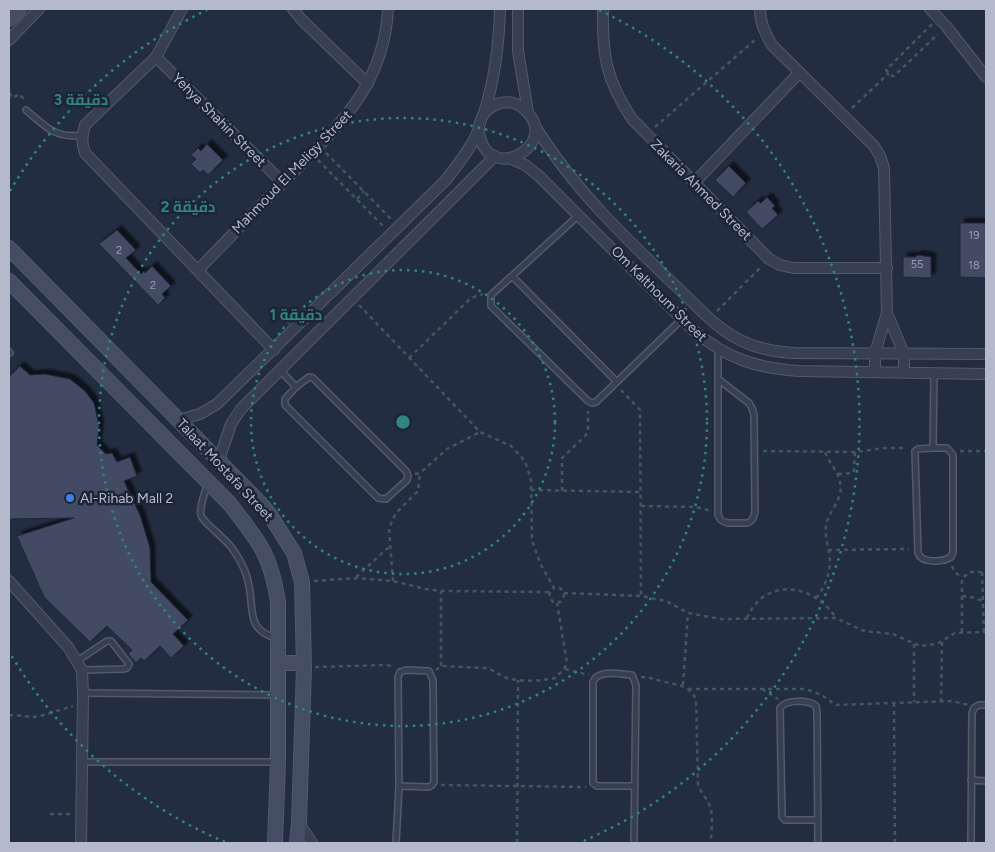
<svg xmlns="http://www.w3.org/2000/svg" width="995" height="852" font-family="Figtree,Cairo,sans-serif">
  <defs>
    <filter id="shadow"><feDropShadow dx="4.5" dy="-4.5" stdDeviation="1" flood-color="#0009"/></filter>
  </defs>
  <rect width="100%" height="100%" fill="#232d41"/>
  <!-- building -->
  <path fill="#424c63" stroke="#1e2637" filter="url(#shadow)" d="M 207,144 L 223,160 L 208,175 L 203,170 L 200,173 L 191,164 L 196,159 L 191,155 L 198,148 L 201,151 Z
    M 729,166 L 746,183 L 733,197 L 715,180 Z
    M 767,197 L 775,206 L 772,208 L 778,215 L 762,229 L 746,212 L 758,201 L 761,203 Z
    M 960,223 L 986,223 L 986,278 L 960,277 Z
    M 117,230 L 136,250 L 126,258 L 141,274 L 144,271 L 145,273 L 152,266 L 171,286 L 162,294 L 165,298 L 158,305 L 99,244 Z
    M 918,255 L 931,257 L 931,278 L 903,277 L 903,257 L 915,257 Z
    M 20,366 L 30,375 L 45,374 L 70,379 L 85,391 L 94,403 L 99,426 L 97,445 L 106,454 L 112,453 L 117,462 L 130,457 L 137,476 L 124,481 L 140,515 L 150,548 L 151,582 L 188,620 L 173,634 L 184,646 L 171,658 L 160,646 L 144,661 L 141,658 L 136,663 L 128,654 L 132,650 L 107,626 L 90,642 L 44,597 L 17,536 L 74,518 L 9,519 L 9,377 Z"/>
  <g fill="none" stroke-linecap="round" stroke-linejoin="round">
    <!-- lane casing -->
    <g stroke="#525a6b" stroke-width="8">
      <path id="lane" d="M 26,110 C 45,126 55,139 82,135
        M 579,215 L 491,295 L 491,306 L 588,401 L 592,403 L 596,402 L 682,319
        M 512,276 L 617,382
        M 9,352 L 10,353
        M 280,370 L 296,387
        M 309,377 L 313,378 L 406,471 L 408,476 L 407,480 L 386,499 L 378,498 L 285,405 L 285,399 L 296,387 Z
        M 718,379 L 749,403 L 752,408 L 754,415 L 755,512 L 753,519 L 748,523 L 727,523 L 721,520 L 718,515 Z
        M 718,379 L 718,350
        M 933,448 L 947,448 L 953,455 L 953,552 L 951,557 C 943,562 922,564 918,553 L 915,451 L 918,449 Z
        M 933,448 L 934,373
        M 207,485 C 205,494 199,506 201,515 C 202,522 228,540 234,551 C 241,561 247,573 249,586 C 254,609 246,630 276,638
        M 77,661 L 107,641 L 111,641 L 129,664 L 127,668 L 123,669 L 82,670
        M 83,693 L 278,695
        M 82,762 L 276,762
        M 971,780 L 986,781
        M 818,820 L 785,820 L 782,817 L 780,708 C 786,699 809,700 816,706 L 817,712 L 818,843
        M 396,843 L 399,786 L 398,677 L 400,672 L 406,670 L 429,671 L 433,680 L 434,782 L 432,785 L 429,787 L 399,786
        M 634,843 L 636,685 L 632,675 C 621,674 597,669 593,682 L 593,783 L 597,786 L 635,786
        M 971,843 L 972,713 L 974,708 L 979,705 L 986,705"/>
    </g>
    <!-- street casing -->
    <g stroke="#525a6b" stroke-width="12">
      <path id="street" d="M 182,9 L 156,57 L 85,125 C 82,136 81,142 85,153 L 274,350
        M 293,9 L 301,19 L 368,84
        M 518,9 L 518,51 L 528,112
        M 603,9 C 602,55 606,80 632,119 L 769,259 L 780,265 L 793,268 L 887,268
        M 760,9 C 760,23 765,33 772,45 L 874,146 L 880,156 L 884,168 L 887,313 L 875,353 L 875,372
        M 930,9 L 946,26 L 986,77
        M 9,40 L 39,9
        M 156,57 L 283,183
        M 484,113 C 495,79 499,45 500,9
        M 535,126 C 573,188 626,239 679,289 C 698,307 716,328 740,340 C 757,349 776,352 795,353 L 986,354
        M 509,158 L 525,165 L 539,176 L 693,330 C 727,359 756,368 800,371 L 986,374
        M 694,183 L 799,73
        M 198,270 C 226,241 254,212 283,183 C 334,130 384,89 388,9
        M 887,313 L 904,354 L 904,372
        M 178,420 L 200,414 L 217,404 L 446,180 C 457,165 471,149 478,131 C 480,125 480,119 484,114 C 488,108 494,105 500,103 C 509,101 518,103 525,110 C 563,144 486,188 479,131
        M 219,460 L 231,424 L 241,409 L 495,156
        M 9,581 L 68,647 L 82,670 L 83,693 L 81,843
        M 299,823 L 312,843"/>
    </g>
    <!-- secondary casing -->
    <g stroke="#525a6b" stroke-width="16">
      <path id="secondary" d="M 9,19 L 19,9
        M 9,248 L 259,502 L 270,515 L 294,553 L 302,582 L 304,668 L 299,822 L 297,843
        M 9,281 L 229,503 C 258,540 271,554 278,602 L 278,762 L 275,843
        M 279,663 L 304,663"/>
    </g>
    <!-- path -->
    <path stroke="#40575b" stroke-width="2.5" stroke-dasharray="4 4" stroke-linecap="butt" d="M 932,24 L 886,70 L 892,76 L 894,76 L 938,34
      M 9,93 L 13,98 L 19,94 L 26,101
      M 852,108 L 889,73
      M 655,127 L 756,39
      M 326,153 L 392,220
      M 318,160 L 383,226
      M 357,199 L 364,191
      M 359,305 L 480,432 L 511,446 L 525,461 L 531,480 L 532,541 L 541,565 L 554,588 L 560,588 L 564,593 L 564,596 L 560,602 L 553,602 L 549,596 L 550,592 L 554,588
      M 717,311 L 761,267
      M 409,358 L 471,298 L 483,294
      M 621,390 L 640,410 L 641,596
      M 763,451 L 855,452 L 885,448 L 907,448
      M 960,451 L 986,451
      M 415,474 L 420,473 L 447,449 L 480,432
      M 838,474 L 853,473 L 854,470 L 855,452
      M 531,490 L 641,492
      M 562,491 L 562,458 L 586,435 L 588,431 L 588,411
      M 641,506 L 696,507 L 711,511
      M 828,550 L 909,549
      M 952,566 L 954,571 L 962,578
      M 982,572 L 984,632
      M 356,577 L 390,546
      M 314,581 L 356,578 L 393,581 L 425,589 L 441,591 L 549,592
      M 393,581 L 389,528 L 396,513 L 418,491 L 420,473
      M 564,593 L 641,596 L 666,601 L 688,613 L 721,619 L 836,618 L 864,631 L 893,634 L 920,646 L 937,644 L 955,633 L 986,632
      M 962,596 L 971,597 L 986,602
      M 816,598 C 827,584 832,569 829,552 C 827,543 825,534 826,525 C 829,510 844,499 840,482 C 838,471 829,463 825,452
      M 747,618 C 765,576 814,584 836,618
      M 962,632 L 962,578 L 970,572 L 986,572
      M 914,644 L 914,702
      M 441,666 L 441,591
      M 315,667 L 387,665 L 394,667
      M 565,669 L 589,675
      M 436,670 L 441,666 L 485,668 C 494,670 499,675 507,678 C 518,682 544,681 555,678 L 564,669 L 567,663 L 557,603
      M 641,677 C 649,677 654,679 661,681 C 676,685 688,684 696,699 L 698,784 C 701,794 709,800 711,810 C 713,820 711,833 711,843
      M 683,685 L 688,613
      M 688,689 L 804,689 C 816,692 825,696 835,705 L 952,701 L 968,705
      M 762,689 L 778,699
      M 941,702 L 942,641
      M 894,703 L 895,843
      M 9,715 L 37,717 L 73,706
      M 441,785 L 586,787
      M 50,814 L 70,814
      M 517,843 L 518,680"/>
    <!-- lane -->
    <use href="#lane" stroke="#373f50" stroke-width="5"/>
    <!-- street -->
    <use href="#street" stroke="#373f50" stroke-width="10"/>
    <!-- secondary -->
    <use href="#secondary" stroke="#454d64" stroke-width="14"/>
  </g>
  <!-- distance rings -->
  <g fill="none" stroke="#308481" stroke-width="2.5" stroke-dasharray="2.5 5">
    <circle cx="403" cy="422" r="152"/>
    <circle cx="403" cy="422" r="304"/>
    <path d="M225 842A456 456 0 0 1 10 653M10 191A456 456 0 0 1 207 10M599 10A456 456 0 0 1 581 842"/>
  </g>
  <!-- markers -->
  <circle fill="#3f7fe0" stroke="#1c2435" stroke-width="2" cx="70" cy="498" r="5"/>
  <g text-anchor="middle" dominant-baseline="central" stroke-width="5" stroke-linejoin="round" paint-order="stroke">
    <!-- number labels -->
    <g font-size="11" fill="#989eb1">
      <text x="974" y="235">19</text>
      <text x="119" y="250">2</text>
      <text x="917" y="264">55</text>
      <text x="974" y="265">18</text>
      <text x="153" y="285">2</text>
    </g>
    <!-- street labels -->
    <g font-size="14" fill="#b4bacb" stroke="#1c2435">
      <text transform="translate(219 120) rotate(45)">Yehya Shahin Street</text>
      <text transform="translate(292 172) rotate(-46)">Mahmoud El Meligy Street</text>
      <text transform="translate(701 190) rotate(45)">Zakaria Ahmed Street</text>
      <text transform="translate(659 294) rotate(45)">Om Kalthoum Street</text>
      <text transform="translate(225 470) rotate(47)">Talaat Mostafa Street</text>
    </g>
    <!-- poi labels -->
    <g font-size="14" fill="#b4bacb" stroke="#1c2435" text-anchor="start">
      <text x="80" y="498">Al-Rihab Mall 2</text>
    </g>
  </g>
  <circle cx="403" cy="422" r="8" fill="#308481" stroke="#1c2435" stroke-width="2.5"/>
  <g font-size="15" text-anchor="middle" font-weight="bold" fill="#308481" stroke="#1c2435" stroke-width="5" stroke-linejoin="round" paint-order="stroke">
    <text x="81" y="105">3 دقيقة</text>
    <text x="188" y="212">2 دقيقة</text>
    <text x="296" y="320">1 دقيقة</text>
  </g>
  <!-- border -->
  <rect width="995" height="852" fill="none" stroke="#b4bacb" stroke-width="20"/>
</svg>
